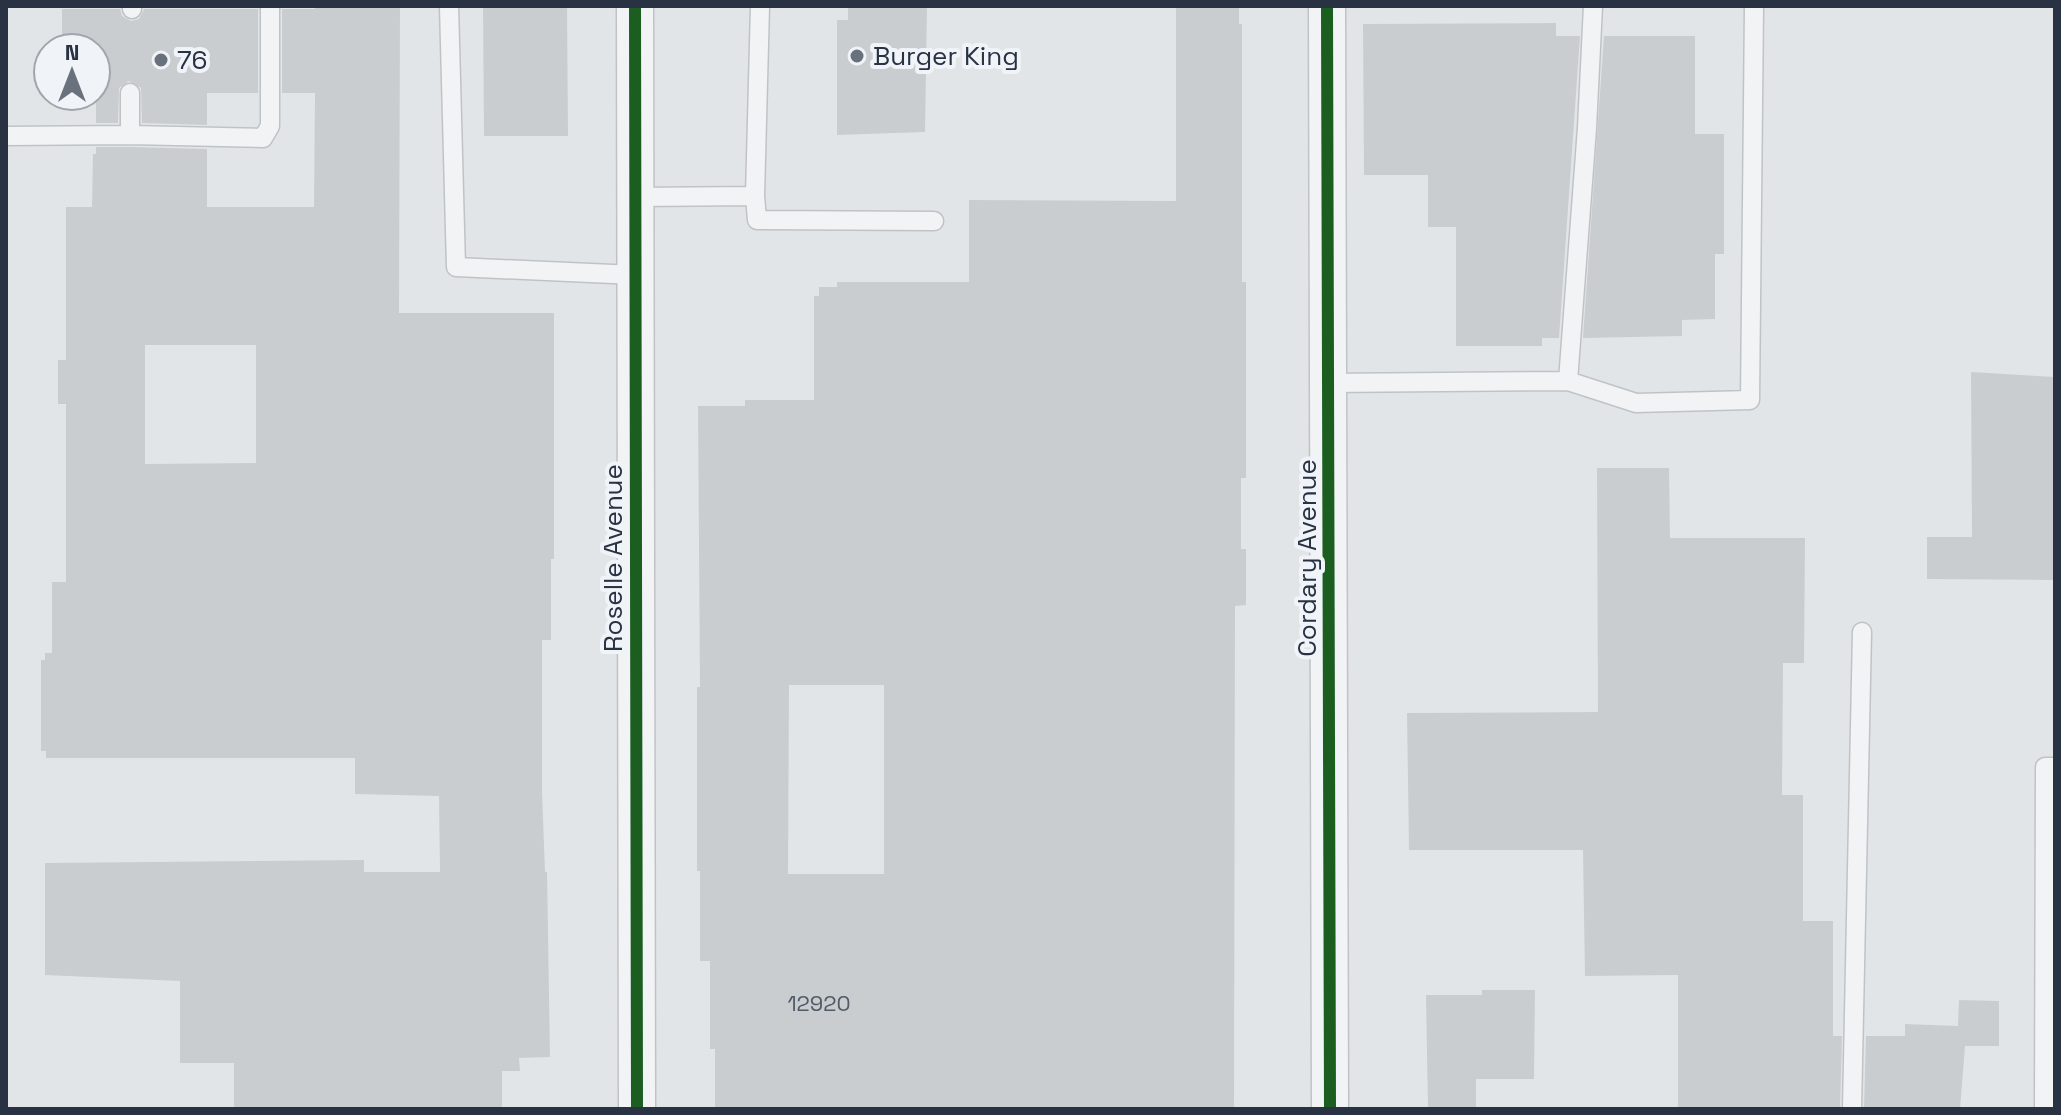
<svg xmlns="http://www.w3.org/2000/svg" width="2061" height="1115" font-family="'Space Grotesk',sans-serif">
  <rect width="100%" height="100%" fill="#e2e5e8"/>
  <!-- building -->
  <path fill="#cacdd0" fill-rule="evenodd" d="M 315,6 L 400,6 L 399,313 L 554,313 L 554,559 L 551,559 L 551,640 L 542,640 L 542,791 L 545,872 L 547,872 L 550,1057 L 519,1058 L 520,1071 L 502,1071 L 502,1109 L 234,1108 L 234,1063 L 180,1063 L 180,981 L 45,975 L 45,863 L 364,860 L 364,872 L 440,872 L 439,796 L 355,794 L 355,758 L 46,758 L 46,751 L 41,751 L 41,660 L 45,660 L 45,653 L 52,653 L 52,582 L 66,582 L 66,404 L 58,404 L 58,360 L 66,360 L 66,207 L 92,207 L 93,154 L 96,154 L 96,147 L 130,147 L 207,149 L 207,207 L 314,207 L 315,93 L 282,93 L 282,9 L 315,9 ZM 145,345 L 256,345 L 256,463 L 145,464 Z
    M 483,6 L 567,6 L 568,136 L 484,136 Z
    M 848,6 L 927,6 L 925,132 L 837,135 L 837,20 L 848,20 Z
    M 1176,6 L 1239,6 L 1239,24 L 1242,24 L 1242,282 L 1246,282 L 1246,478 L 1241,478 L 1241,549 L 1246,549 L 1246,605 L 1235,606 L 1234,1108 L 715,1109 L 715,1049 L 710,1049 L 710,961 L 700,961 L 700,871 L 697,871 L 697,687 L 700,687 L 698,406 L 745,406 L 745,400 L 814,400 L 814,296 L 819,296 L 819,287 L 837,287 L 837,282 L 969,282 L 969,200 L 1176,201 ZM 789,685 L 884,685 L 884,874 L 788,874 Z
    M 62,9 L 120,9 L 122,16 L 131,21 L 139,19 L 144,9 L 258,9 L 258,93 L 207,93 L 207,125 L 142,123 L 141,88 L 129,81 L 119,88 L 118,123 L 96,123 L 96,48 L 62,48 Z
    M 1556,23 L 1556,36 L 1580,36 L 1559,338 L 1542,338 L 1542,346 L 1456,346 L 1456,227 L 1428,227 L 1428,175 L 1364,175 L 1363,24 Z
    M 1604,36 L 1695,36 L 1695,134 L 1724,134 L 1724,254 L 1715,254 L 1715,319 L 1682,320 L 1682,336 L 1583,338 Z
    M 1971,372 L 2055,377 L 2055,580 L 1927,579 L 1927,537 L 1972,537 Z
    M 1597,468 L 1669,468 L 1670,538 L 1805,538 L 1804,663 L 1783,663 L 1782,795 L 1803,795 L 1803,921 L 1833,921 L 1833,1036 L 1842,1036 L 1840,1109 L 1678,1109 L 1678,975 L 1585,976 L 1583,850 L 1409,850 L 1407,713 L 1598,712 Z
    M 1482,990 L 1535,990 L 1534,1079 L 1476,1079 L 1476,1109 L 1428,1109 L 1426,995 L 1482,995 Z
    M 1959,1000 L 1999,1001 L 1999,1046 L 1965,1046 L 1960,1109 L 1864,1109 L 1866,1036 L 1905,1036 L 1905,1024 L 1958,1026 Z"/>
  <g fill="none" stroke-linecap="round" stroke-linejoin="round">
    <!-- service casing -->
    <g stroke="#c0c3c6" stroke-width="21">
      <path id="service" d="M 132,6 L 132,9
        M 449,6 L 456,267 L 635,275
        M 760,6 L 755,196 L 757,220 L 934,221
        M 130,135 L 263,138 L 270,126 L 270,6
        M 6,136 L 130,135 L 130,93
        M 635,197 L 755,196
        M 1568,381 L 1636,403 L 1750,400 L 1754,6
        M 1329,383 L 1568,381 L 1587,128 L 1593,6
        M 1852,1109 L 1862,632
        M 2044,1109 L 2045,767 L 2055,767"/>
    </g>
    <!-- minor casing -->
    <g stroke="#c0c3c6" stroke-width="39">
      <path id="minor" d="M 635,6 L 637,1109
        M 1327,6 L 1330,1109"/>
    </g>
    <!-- service -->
    <use href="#service" stroke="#f2f3f4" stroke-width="18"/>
    <!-- minor -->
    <use href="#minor" stroke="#f2f3f4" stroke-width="36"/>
    <!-- cycleway casing -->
    <g stroke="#f0f3f7" stroke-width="17">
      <path id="cycleway" d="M 635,6 L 637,1109
        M 1327,6 L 1330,1109"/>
    </g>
    <!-- cycleway -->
    <use href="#cycleway" stroke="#1b5e20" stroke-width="12"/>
  </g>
  <!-- markers -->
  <g fill="#69717c" stroke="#f0f3f7" stroke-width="3">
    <circle cx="857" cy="56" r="8"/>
    <circle cx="161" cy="60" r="8"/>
  </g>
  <g text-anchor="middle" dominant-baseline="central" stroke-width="8" stroke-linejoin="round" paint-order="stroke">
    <!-- number labels -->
    <g font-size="22" fill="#515a66">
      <text x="819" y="1003">12920</text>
    </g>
    <!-- poi labels -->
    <g font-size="26" fill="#283242" stroke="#f0f3f7" text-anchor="start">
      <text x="873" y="56">Burger King</text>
      <text x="177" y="60">76</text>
    </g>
    <!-- street labels -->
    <g font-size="26" fill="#283242" stroke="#f0f3f7">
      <text transform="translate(613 558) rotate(-90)">Roselle Avenue</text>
      <text transform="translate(1307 558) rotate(-90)">Cordary Avenue</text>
    </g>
  </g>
  <!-- border -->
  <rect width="2061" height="1115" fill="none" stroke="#283242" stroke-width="16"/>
  <!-- north arrow -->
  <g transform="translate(72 72)"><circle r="38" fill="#f0f3f7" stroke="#a0a6af" stroke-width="2"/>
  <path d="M0-6L14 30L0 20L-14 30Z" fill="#69717c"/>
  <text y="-12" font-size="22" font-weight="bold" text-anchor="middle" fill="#283242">N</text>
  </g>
</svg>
